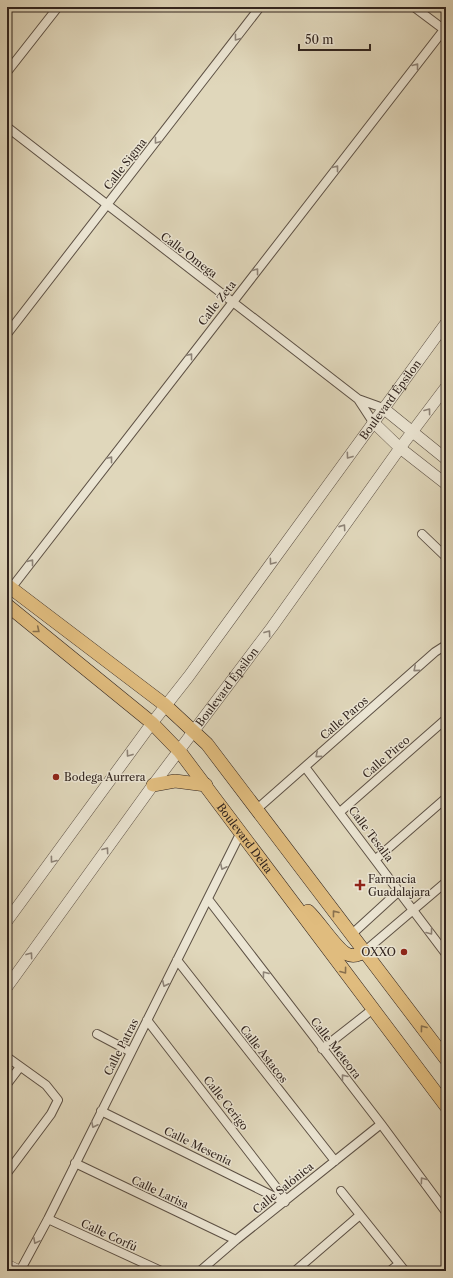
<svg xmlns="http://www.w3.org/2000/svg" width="453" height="1278" font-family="'Libre Caslon Text',serif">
  <rect width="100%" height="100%" fill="#e0d7bb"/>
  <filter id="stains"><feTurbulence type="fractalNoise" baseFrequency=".005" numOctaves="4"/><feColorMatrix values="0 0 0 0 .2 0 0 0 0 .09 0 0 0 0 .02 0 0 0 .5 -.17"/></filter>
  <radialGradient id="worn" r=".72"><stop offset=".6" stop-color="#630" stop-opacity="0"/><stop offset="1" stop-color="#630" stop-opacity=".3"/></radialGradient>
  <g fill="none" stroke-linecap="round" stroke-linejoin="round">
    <!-- minor casing -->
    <g stroke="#5d5145" stroke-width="10">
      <path id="minor" d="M 414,7 L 446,31
        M 7,72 L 58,7
        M 7,127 L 358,399 L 383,408
        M 7,334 L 260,7
        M 358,399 L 373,422
        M 422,534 L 446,557
        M 9,591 L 446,27
        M 305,767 L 446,954
        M 257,809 L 435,652 L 446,645
        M 340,812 L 446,719
        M 376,859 L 446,798
        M 208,899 L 381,1124 L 446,1212
        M 352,934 L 399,891
        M 365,951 L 446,882
        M 177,960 L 335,1161
        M 147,1020 L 286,1200
        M 97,1034 L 131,1052
        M 322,1049 L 373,1009
        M 7,1057 L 46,1085 L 58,1100 L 51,1114 L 7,1173
        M 7,1084 L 20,1067
        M 101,1111 L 285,1202
        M 75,1163 L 236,1240
        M 341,1191 L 405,1271
        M 48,1219 L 161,1271
        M 20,1271 L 48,1219 L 241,832
        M 200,1271 L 236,1240 L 381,1124
        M 295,1271 L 360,1215
        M 390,1271 L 399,1264"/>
    </g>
    <!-- tertiary casing -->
    <g stroke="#5d5145" stroke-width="12">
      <g id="tertiary">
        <path d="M 383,408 L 446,459"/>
        <path d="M 373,422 L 400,448 L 446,484"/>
        <path id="s1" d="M 7,921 L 152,723 L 189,676 L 446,323"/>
        <path id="s2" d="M 7,987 L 153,785 L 272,627 L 400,448 L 446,387"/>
        <path d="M 7,1265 L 19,1271"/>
      </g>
    </g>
    <!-- primary casing -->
    <g stroke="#31241e" stroke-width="14">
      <g id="primary">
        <path d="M 7,585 L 165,705 L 207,744 L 446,1059"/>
        <path id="s3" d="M 7,605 L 152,723 L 180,752 L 446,1106"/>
        <path d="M 153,785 L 175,781 L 206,785"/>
        <path d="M 308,911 C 319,921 337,950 347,954 C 353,957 360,955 365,951"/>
      </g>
    </g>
    <!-- minor -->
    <use href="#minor" stroke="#ebe5d3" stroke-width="8"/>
    <!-- tertiary -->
    <use href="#tertiary" stroke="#ebe5d3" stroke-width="11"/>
    <!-- primary -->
    <use href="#primary" stroke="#e0bc7e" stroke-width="13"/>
  </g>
  <!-- one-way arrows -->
  <defs><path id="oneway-chevron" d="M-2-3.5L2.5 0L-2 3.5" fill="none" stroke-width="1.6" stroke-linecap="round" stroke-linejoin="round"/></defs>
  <g stroke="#8e8478">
    <use href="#oneway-chevron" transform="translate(237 38) rotate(128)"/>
    <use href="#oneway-chevron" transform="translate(416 66) rotate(-52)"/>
    <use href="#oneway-chevron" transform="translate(157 141) rotate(128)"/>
    <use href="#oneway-chevron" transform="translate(336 168) rotate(-52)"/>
    <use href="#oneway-chevron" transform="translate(256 271) rotate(-52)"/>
    <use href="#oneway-chevron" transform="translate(190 356) rotate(-52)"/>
    <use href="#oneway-chevron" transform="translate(428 411) rotate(-53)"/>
    <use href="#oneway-chevron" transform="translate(349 456) rotate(126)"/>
    <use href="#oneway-chevron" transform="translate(110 459) rotate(-52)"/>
    <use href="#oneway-chevron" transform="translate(343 527) rotate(-55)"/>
    <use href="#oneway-chevron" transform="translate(31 562) rotate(-52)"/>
    <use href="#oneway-chevron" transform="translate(272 562) rotate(126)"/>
    <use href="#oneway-chevron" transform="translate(268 633) rotate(-54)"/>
    <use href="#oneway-chevron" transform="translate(416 669) rotate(139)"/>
    <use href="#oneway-chevron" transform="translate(129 754) rotate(126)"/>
    <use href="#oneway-chevron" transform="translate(318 755) rotate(139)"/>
    <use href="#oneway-chevron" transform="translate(106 850) rotate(-54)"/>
    <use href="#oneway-chevron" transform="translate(53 860) rotate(127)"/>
    <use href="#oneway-chevron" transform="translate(223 867) rotate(116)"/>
    <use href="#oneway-chevron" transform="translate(430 932) rotate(53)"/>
    <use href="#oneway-chevron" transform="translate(30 955) rotate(-54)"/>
    <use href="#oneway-chevron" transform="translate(265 974) rotate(-127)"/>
    <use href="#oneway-chevron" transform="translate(165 984) rotate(116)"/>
    <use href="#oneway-chevron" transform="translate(344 1077) rotate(-128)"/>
    <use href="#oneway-chevron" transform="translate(94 1125) rotate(117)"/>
    <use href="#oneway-chevron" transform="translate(423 1180) rotate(-126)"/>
    <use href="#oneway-chevron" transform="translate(36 1241) rotate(118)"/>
  </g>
  <g stroke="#88704e">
    <use href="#oneway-chevron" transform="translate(37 630) rotate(39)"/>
    <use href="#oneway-chevron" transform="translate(335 913) rotate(-128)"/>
    <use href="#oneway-chevron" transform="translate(344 971) rotate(53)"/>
    <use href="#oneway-chevron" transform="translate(423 1028) rotate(-127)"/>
  </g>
  <!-- markers -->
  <g fill="#8f2418" stroke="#ebe5d3" stroke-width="1.5">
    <circle cx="56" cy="777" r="4"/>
    <path d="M358 879h4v4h4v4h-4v4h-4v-4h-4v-4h4z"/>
    <circle cx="404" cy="952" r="4"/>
  </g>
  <g text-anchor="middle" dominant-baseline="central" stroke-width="3" stroke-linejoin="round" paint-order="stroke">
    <!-- street labels -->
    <g font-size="11" fill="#31241e" stroke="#ebe5d3">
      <text transform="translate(125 164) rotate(-52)">Calle Sigma</text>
      <text transform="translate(189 255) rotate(37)">Calle Omega</text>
      <text transform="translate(217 303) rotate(-52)">Calle Zeta</text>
      <text stroke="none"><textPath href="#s1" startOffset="647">Boulevard Épsilon</textPath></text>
      <text stroke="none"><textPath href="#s2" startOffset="372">Boulevard Épsilon</textPath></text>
      <text transform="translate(344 718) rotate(-41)">Calle Paros</text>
      <text transform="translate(386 757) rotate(-41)">Calle Pireo</text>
      <text transform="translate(371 834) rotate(53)">Calle Tesalia</text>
      <text stroke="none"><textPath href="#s3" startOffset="335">Boulevard Delta</textPath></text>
      <text transform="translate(121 1047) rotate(-63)">Calle Patras</text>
      <text transform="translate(336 1048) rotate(52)">Calle Meteora</text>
      <text transform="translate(264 1054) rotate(52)">Calle Astacos</text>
      <text transform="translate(226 1103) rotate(52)">Calle Cerigo</text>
      <text transform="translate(198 1146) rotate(26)">Calle Mesenia</text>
      <text transform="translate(283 1188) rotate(-39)">Calle Salónica</text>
      <text transform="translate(160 1192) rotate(25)">Calle Larisa</text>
      <text transform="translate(109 1235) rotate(25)">Calle Corfú</text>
    </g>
    <!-- poi labels -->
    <g font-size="11" fill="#31241e" stroke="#ebe5d3" text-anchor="start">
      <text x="64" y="777">Bodega Aurrera</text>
      <text x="368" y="879">Farmacia<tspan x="368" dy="13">Guadalajara</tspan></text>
      <text x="396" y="952" text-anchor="end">OXXO</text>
    </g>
  </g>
  <!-- margin -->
  <rect width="453" height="1278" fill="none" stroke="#e0d7bb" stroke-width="24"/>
  <rect x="8" y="8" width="437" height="1262" fill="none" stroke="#31241e" stroke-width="2"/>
  <rect x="12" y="12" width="429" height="1254" fill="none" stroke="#31241e"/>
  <!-- scale -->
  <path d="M299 44v6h71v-6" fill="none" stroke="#31241e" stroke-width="2"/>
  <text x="305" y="44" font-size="12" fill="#31241e" stroke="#ebe5d3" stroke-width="3" paint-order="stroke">50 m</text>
  <rect width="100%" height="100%" filter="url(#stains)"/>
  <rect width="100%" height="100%" fill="url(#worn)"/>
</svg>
